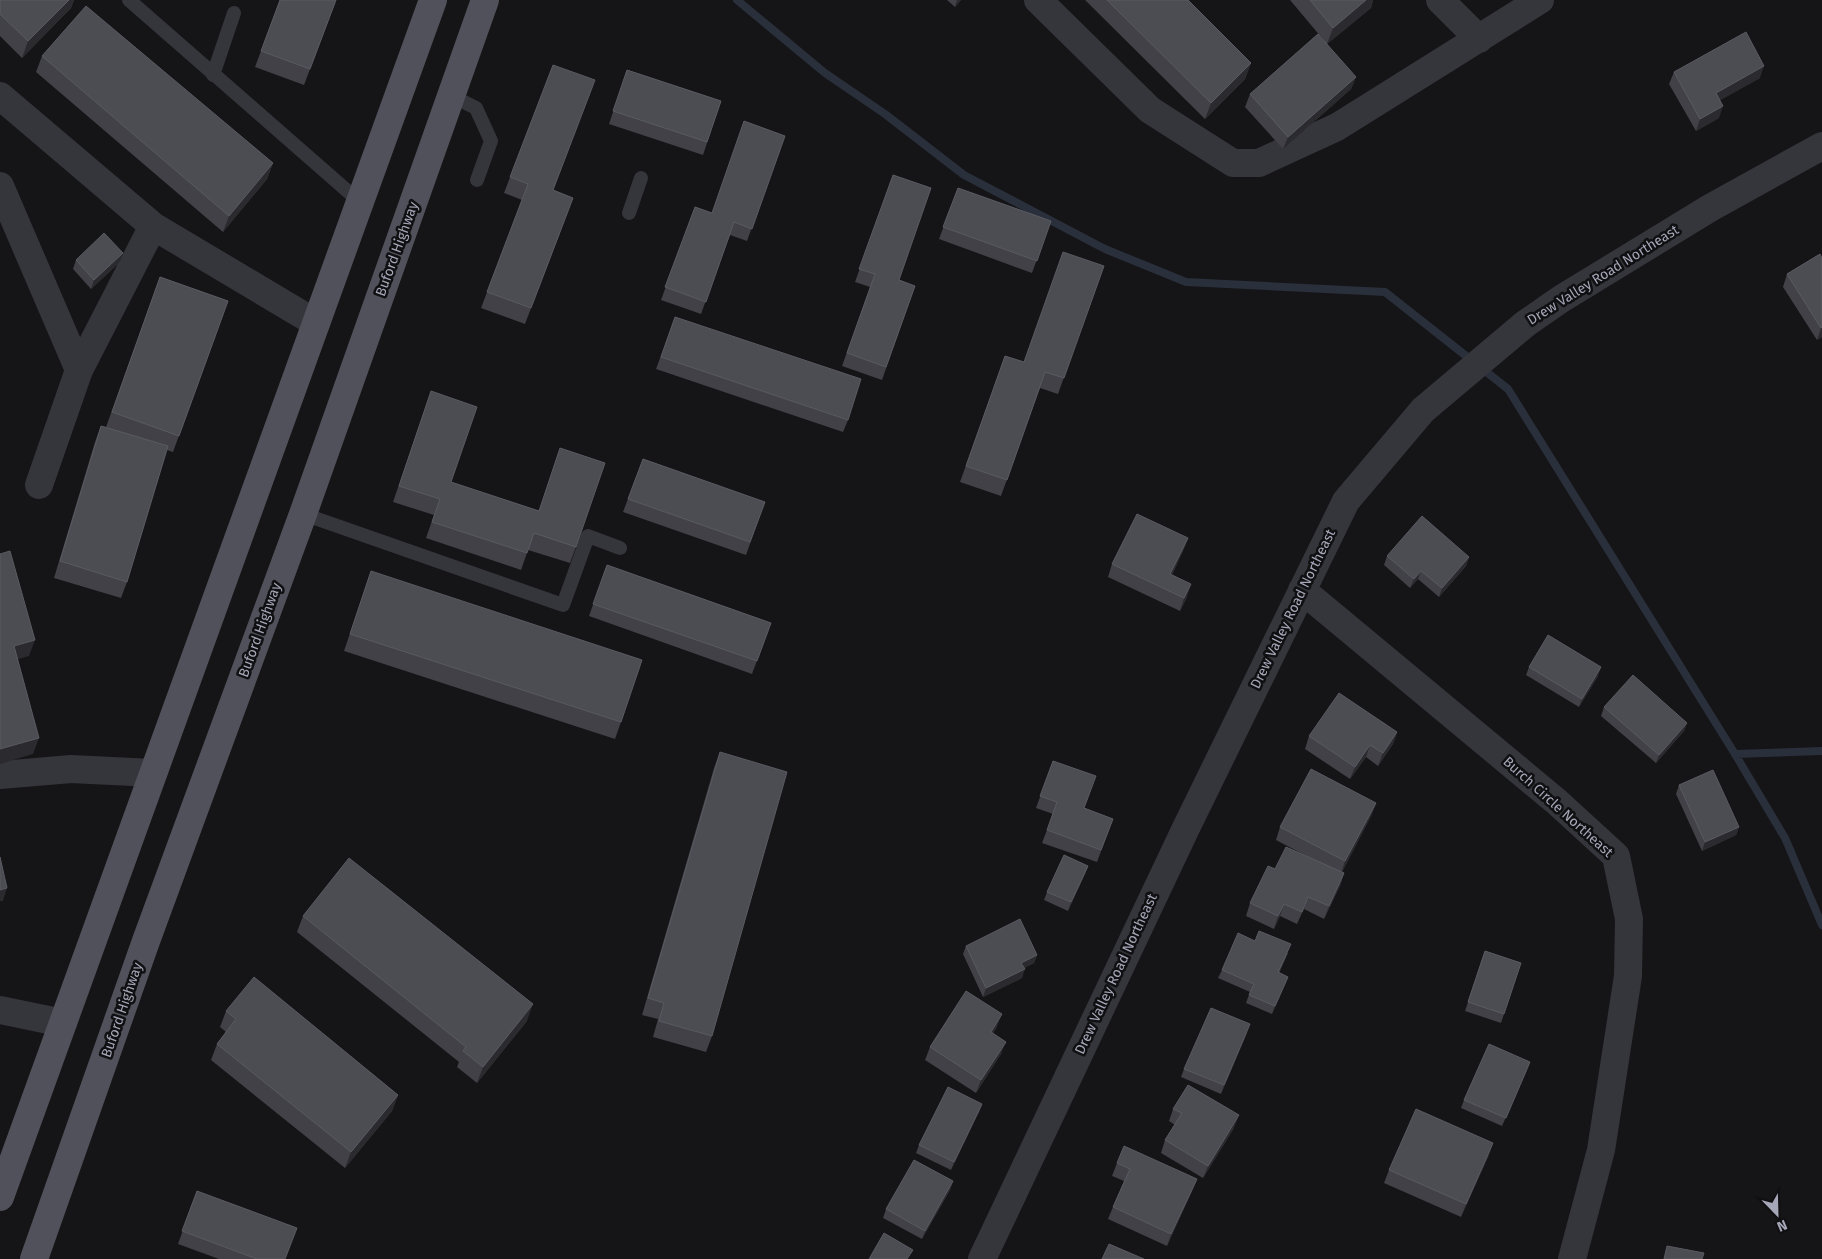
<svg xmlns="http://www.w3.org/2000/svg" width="1822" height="1259" viewBox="0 0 1822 1259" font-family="'Fira Sans',sans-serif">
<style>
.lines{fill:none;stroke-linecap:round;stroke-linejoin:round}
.stream{stroke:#292f3b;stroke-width:8}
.lane{stroke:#35353c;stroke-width:14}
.street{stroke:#35353c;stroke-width:28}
.primary{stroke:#51515b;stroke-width:28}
.wall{fill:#414147}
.shaded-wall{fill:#2b2a2e}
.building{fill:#4c4c53;stroke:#5a5a63}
.labels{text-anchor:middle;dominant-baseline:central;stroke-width:5;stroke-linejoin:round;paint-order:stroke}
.street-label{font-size:14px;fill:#a5a7b8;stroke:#100f11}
</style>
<rect width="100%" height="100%" fill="#151416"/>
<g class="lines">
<path class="stream" d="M737 0 825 73 885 114 964 175 1105 249 1186 282 1385 292 1508 389 1735 754 1785 838 1822 925
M1735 754 1822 751"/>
<path class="lane" d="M129 0 360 202
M213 75 234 13
M450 95 476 108 491 141 477 180
M629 213 641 178
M303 514 563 605 588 536 620 548"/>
<path class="street" d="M1038 0 1150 110 1233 163H1259L1337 127 1540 0
M1440 0 1479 39
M0 96 153 226 316 323
M0 186 79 370
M39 485 79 370 153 226
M1302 590 1557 802 1616 856 1629 919 1628 976 1601 1150 1572 1259
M0 775 71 769 153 773
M0 1010 63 1023
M982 1259 1185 830 1346 501 1423 410 1525 324 1561 299 1710 208 1822 146"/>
<path class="primary" d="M0 1197 433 0
M34 1259 146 941 303 514 485 0"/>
</g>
<path class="wall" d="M0 0H74L71 8 22 58 0 36Z
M280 0H336L304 85 255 67Z
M947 0H961L955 7Z
M1085 0H1188L1251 63 1245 79 1205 119Z
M1290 0H1373L1371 8 1327 44Z
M42 56 273 163 267 179 223 232 36 72Z
M553 65V191L567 214 525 324 481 308 522 200 504 193Z
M627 70 721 101 703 155 609 124Z
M1674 72 1760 78 1720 100 1719 118 1696 131 1669 84Z
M1356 77 1351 89 1283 149 1245 107 1250 94Z
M785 136 747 241 730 235 701 314 661 300 695 207 712 213Z
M893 175 899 280 915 286 882 380 842 366 870 287 855 282Z
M958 188 1051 221 1032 273 939 239Z
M1820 254 1822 337 1817 340 1783 287 1787 274Z
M76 260 120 262 91 289 73 269Z
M1104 266 1058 394 1040 388 1001 496 960 482 1005 356 1024 362Z
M160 277 228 301 173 452 167 450 127 582 121 598 54 578 95 442 101 426 106 427Z
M675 317 848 420 843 432 656 369Z
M431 391 451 482 539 511 576 547 570 563 528 550 521 570 426 538 434 515 393 502Z
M643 459 765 502 746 555 623 512Z
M1188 538 1183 551 1172 575 1187 597 1180 611 1108 577 1112 564Z
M1387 556 1469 557 1466 566 1439 597 1418 579 1410 588 1384 565Z
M607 565 771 623 752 674 589 616Z
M371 571 621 722 615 739 344 651Z
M1529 667 1598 676 1579 707 1526 675Z
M1604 707 1687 723 1684 731 1656 763 1601 716Z
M1397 732 1393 744 1378 766 1366 757 1350 779 1305 749 1309 736Z
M720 752 712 1036 706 1052 653 1037 658 1019 642 1015 714 768Z
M1053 761 1084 808 1113 819 1097 862 1042 843 1053 814 1036 808Z
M1679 785 1739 827 1736 835 1702 851 1676 794Z
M1376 803 1371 816 1342 872 1344 873 1340 886 1324 919 1304 909 1297 924 1280 916 1274 929 1246 916 1250 903 1275 869 1312 859 1276 840 1280 827Z
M1088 866 1085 874 1068 911 1044 900 1047 892Z
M303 916 527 1021 477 1083 457 1067 459 1062 297 932Z
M1255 941 1288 953 1279 973 1288 977 1272 1014 1246 1003 1250 992 1218 978 1222 970Z
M966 946 1037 955 1034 963 1024 968 1022 978 983 997 963 954Z
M1485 951 1504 1014 1501 1023 1465 1011Z
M226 1011 398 1095 392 1111 345 1168 211 1060 217 1044 226 1032 220 1027Z
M997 1027 993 1033 1001 1054 976 1093 925 1060 930 1047Z
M1247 1033 1221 1094 1181 1077 1184 1069Z
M1527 1070 1502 1126 1461 1108 1464 1100Z
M982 1104 979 1112 951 1170 916 1153 919 1145Z
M1173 1109 1234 1128 1203 1178 1161 1153 1165 1140 1175 1125 1169 1121Z
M1489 1155 1461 1217 1384 1183 1389 1170Z
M1117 1163 1197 1179 1192 1191 1167 1246 1108 1219 1113 1207 1124 1181 1112 1176Z
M953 1181 950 1190 922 1239 883 1218 886 1209Z
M197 1191 285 1259H219L178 1244Z"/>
<path class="shaded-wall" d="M69 0H74L71 8 22 58 28 41Z
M957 0H961L955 7Z
M1366 0H1373L1371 8 1327 44 1333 28Z
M1251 63 1245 79 1205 119 1211 103Z
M1764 66 1760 78 1712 105 1716 93Z
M1356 77 1351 89 1283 149 1288 137Z
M1723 106 1719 118 1696 131 1700 119Z
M273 163 267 179 223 232 229 216Z
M123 253 120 262 91 289 94 280Z
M1822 327V337L1817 340 1821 328Z
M1188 538 1183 551 1166 587 1170 574Z
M1469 557 1466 566 1439 597 1442 588Z
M1421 571 1418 579 1410 588 1414 579Z
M1191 584 1187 597 1180 611 1184 598Z
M35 640 29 656 8 662 14 646Z
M1601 667 1598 676 1579 707 1582 699Z
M1687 723 1684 731 1656 763 1659 755Z
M1397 732 1393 744 1378 766 1383 753Z
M39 738 33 754 0 764V749Z
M1370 745 1366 757 1350 779 1355 767Z
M1376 803 1371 816 1341 874 1345 861Z
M1739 827 1736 835 1702 851 1705 842Z
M1088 866 1085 874 1068 911 1071 902Z
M1344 873 1340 886 1324 919 1329 906Z
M7 888 3 901H0V890Z
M1308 897 1304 909 1297 924 1302 912Z
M1284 904 1280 916 1274 929 1278 916Z
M1037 955 1034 963 1018 971 1021 963Z
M1025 969 1022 978 983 997 986 988Z
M1288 977 1285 985 1272 1014 1275 1006Z
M533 1004 527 1021 477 1083 483 1067Z
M1002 1014 997 1027 986 1044 991 1032Z
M1250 1024 1247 1033 1221 1094 1224 1085Z
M1006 1042 1001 1054 976 1093 981 1080Z
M398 1095 392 1111 345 1168 351 1152Z
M982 1104 979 1112 951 1170 954 1162Z
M1239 1115 1234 1128 1203 1178 1208 1166Z
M1493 1143 1489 1155 1461 1217 1466 1204Z
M1197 1179 1192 1191 1167 1246 1171 1234Z
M953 1181 950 1190 922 1239 925 1231Z"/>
<path class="building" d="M0 0H69L28 41 0 14Z
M280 0H336L310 69 261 51Z
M1107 0H1188L1251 63 1211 103Z
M1310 0H1366L1333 28Z
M86 6 273 163 229 216 42 56Z
M1746 32 1764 66 1716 93 1723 106 1700 119 1674 72Z
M1318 34 1356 77 1288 137 1250 94Z
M553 65 595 80 553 190 573 198 531 308 487 292 528 184 510 177Z
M627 70 721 101 707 142 613 111Z
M744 121 785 136 752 229 734 222 706 302 665 287 695 207 712 213Z
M893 175 931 188 899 280 915 286 886 367 847 353 875 274 859 269Z
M958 188 1051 221 1037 261 943 227Z
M104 233 123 253 94 280 76 260Z
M1063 252 1104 266 1064 378 1045 372 1007 480 966 466 1005 356 1024 362Z
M1820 254 1822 258V327L1821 328 1787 274Z
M160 277 228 301 179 436 112 412Z
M675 317 861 379 848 420 661 357Z
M431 391 477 407 451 482 539 511 560 448 605 463 576 547 534 533 527 553 432 522 440 499 399 486Z
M101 426 168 446 127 582 60 561Z
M643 459 765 502 750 542 628 499Z
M1137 514 1188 538 1170 574 1191 584 1184 598 1112 564Z
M1422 516 1469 557 1442 588 1421 571 1414 579 1387 556Z
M10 551 35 640 14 646 39 738 0 749V554Z
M607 565 771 623 757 661 593 604Z
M371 571 642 660 621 722 350 634Z
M1548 635 1601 667 1582 699 1529 667Z
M1633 675 1687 723 1659 755 1604 707Z
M1339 693 1397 732 1383 753 1370 745 1355 767 1309 736Z
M720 752 787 772 712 1036 659 1021 664 1003 648 998Z
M1053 761 1096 776 1084 808 1113 819 1101 850 1047 830 1057 802 1040 796Z
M1311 769 1376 803 1345 861 1280 827Z
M1713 770 1739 827 1705 842 1679 785Z
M1286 847 1344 873 1329 906 1308 897 1302 912 1284 904 1278 916 1250 903 1268 866 1275 869Z
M1064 855 1088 866 1071 902 1047 892Z
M0 857 7 888 0 890Z
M349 858 533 1004 483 1067 463 1051 466 1047 303 916Z
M1020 919 1037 955 1021 963 1025 969 986 988 966 946Z
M1259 931 1291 944 1278 972 1288 977 1275 1006 1249 995 1254 984 1222 970 1238 933 1255 941Z
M1485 951 1521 963 1504 1014 1468 1002Z
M254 977 398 1095 351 1152 217 1044 236 1019 226 1011Z
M966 991 1002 1014 991 1032 1006 1042 981 1080 930 1047Z
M1211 1008 1250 1024 1224 1085 1184 1069Z
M1489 1044 1530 1062 1506 1118 1464 1100Z
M1188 1085 1239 1115 1208 1166 1165 1140 1182 1113 1173 1109Z
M948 1087 982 1104 954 1162 919 1145Z
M1416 1109 1493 1143 1466 1204 1389 1170Z
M1124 1146 1197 1179 1171 1234 1113 1207 1130 1169 1117 1163Z
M914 1160 953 1181 925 1231 886 1209Z
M197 1191 297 1228 285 1259H257L182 1231Z
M884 1233 913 1250 907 1259H869Z
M1109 1244 1144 1259H1102Z
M1667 1246 1704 1253 1702 1259H1664Z"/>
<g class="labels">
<g class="street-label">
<text transform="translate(397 249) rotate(-70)">Buford Highway</text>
<text transform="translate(1603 275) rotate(-32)">Drew Valley Road Northeast</text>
<text transform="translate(1293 609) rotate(-64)">Drew Valley Road Northeast</text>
<text transform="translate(260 630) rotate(-70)">Buford Highway</text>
<text transform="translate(1558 807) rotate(42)">Burch Circle Northeast</text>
<text transform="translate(1116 974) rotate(-65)">Drew Valley Road Northeast</text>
<text transform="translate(122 1010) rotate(-71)">Buford Highway</text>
</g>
</g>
<g transform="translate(1777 1214) rotate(157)" stroke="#100f11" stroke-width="4" paint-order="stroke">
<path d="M0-4L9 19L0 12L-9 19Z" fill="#a5a7b8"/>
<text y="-8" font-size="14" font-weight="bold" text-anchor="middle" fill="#a5a7b8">N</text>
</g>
</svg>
